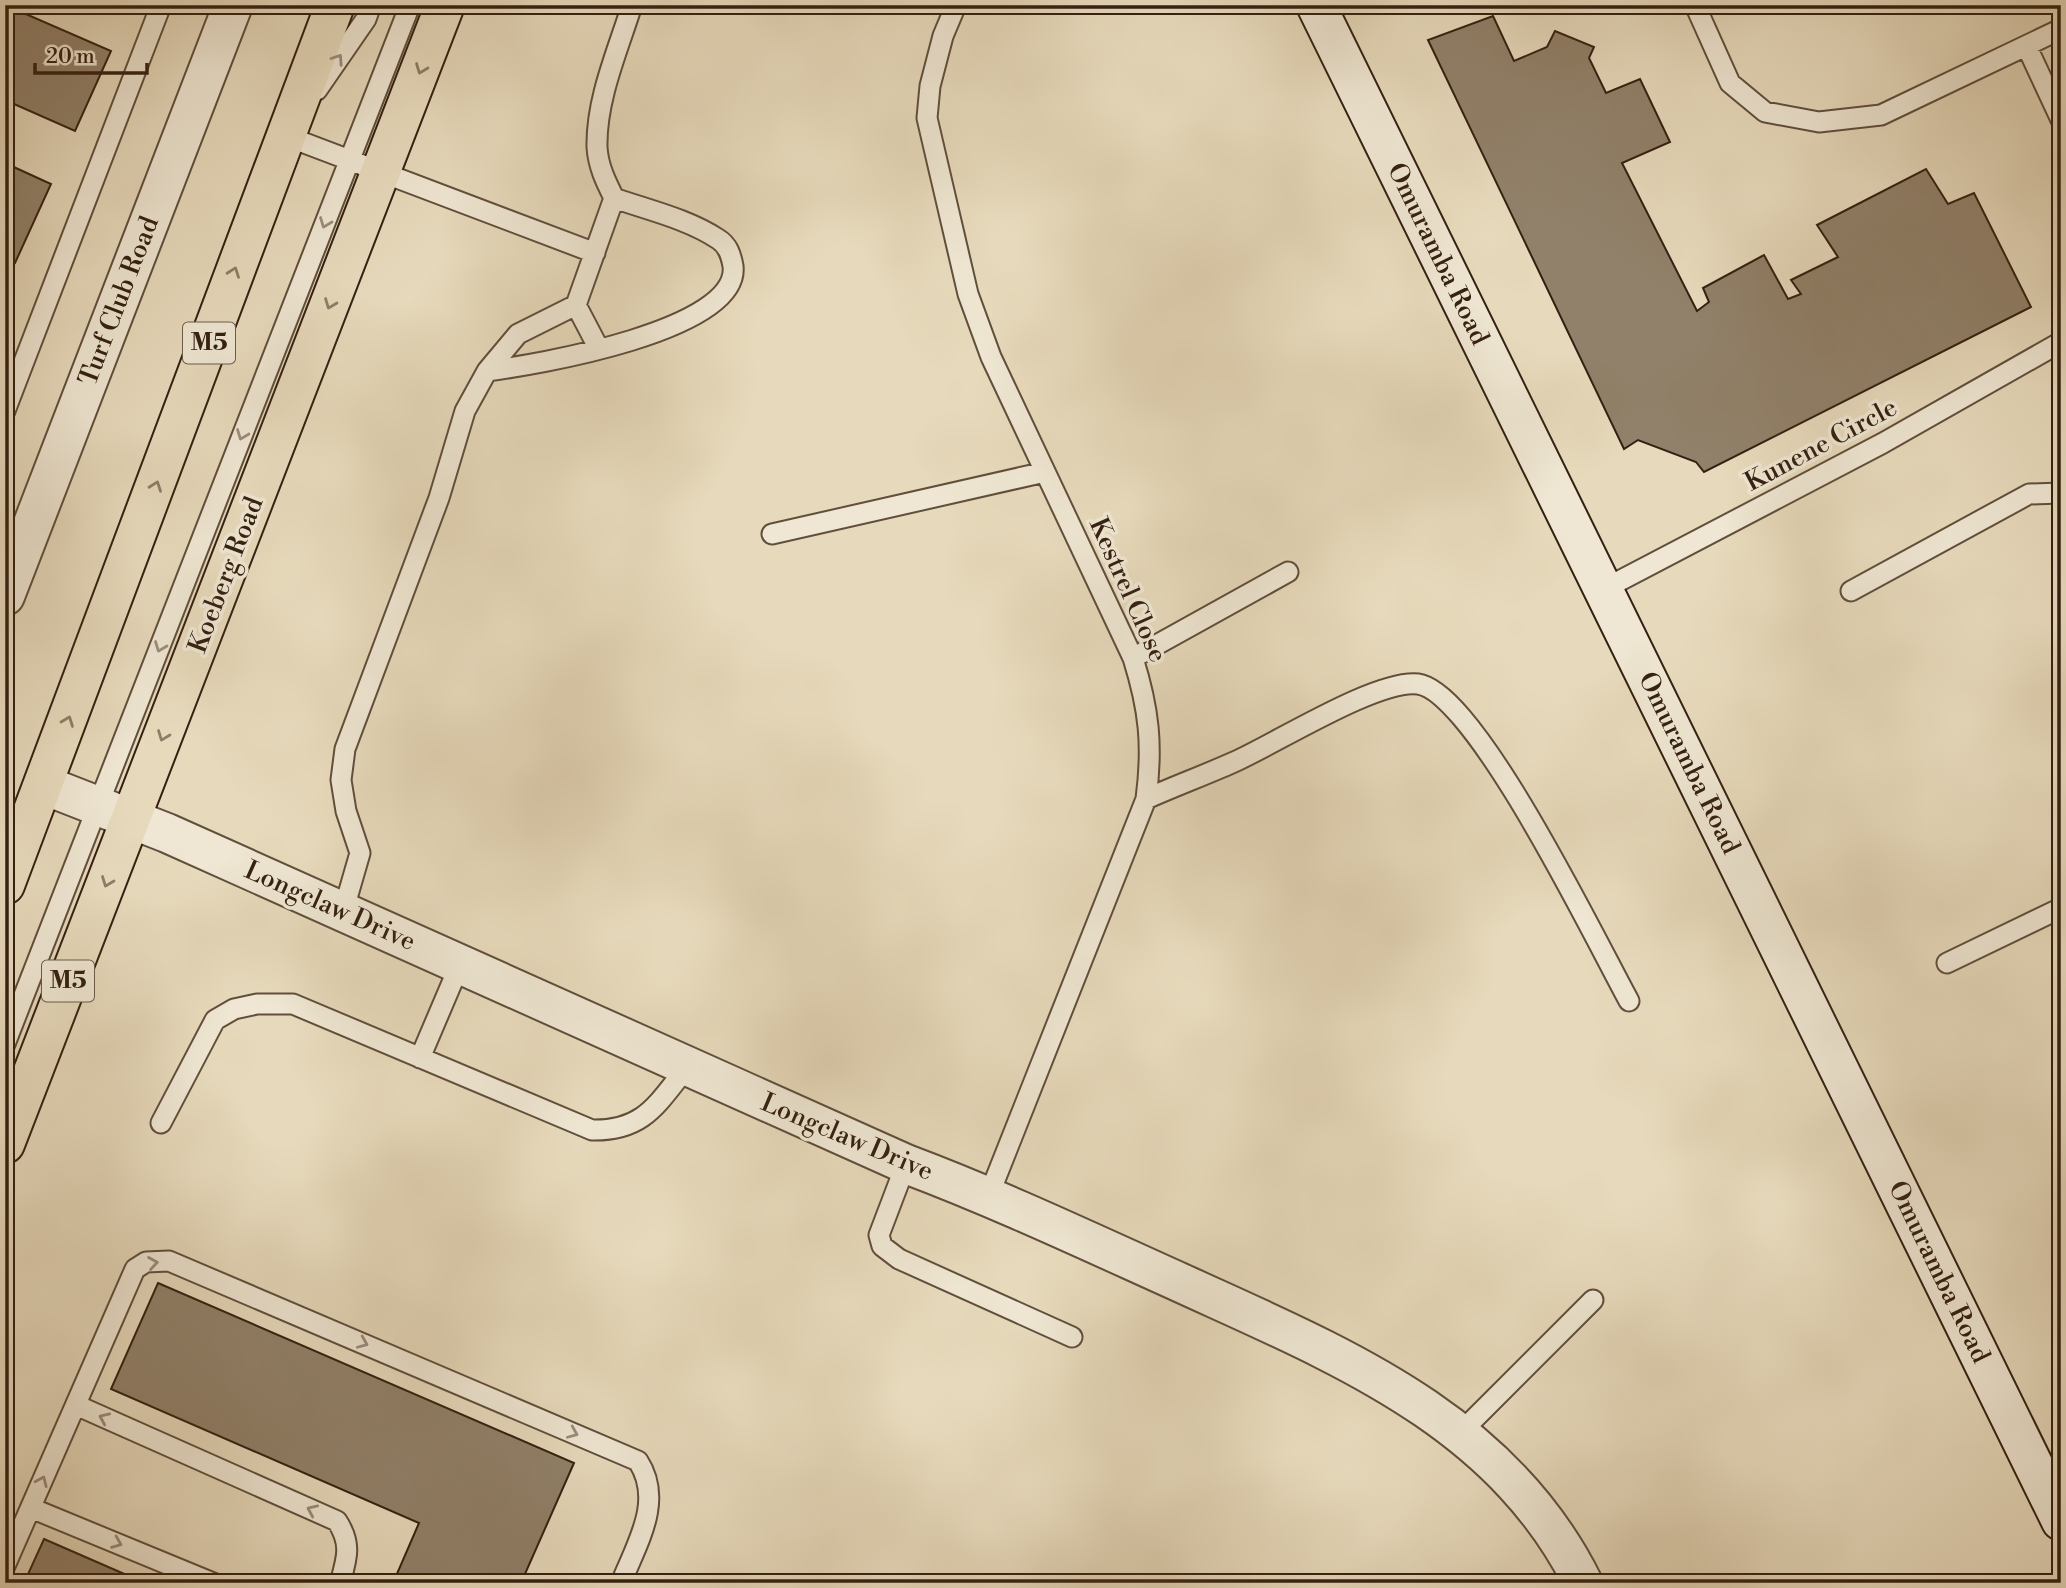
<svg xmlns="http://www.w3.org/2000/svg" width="2066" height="1588" viewBox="0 0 2066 1588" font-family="'Libre Bodoni',serif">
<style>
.building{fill:#91816a;stroke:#342012;stroke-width:2}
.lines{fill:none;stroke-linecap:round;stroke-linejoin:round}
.lane-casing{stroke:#614e3c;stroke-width:23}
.street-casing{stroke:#614e3c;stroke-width:42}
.secondary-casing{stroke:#342012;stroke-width:42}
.primary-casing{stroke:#342012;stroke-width:42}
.lane{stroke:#efe7d3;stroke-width:19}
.street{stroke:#efe7d3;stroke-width:38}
.secondary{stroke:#efe7d3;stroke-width:38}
.primary{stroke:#e7dabc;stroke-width:38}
.oneway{stroke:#9b8d7c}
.oneway2{stroke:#8e7d67}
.labels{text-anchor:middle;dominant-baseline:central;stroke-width:7;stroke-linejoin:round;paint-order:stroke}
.shield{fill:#efe7d3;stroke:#6c5c4c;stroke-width:2}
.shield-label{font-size:24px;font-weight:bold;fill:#342012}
.street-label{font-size:26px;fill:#342012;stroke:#efe7d3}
</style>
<rect width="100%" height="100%" fill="#e7dabc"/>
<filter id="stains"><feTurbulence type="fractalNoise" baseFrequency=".00286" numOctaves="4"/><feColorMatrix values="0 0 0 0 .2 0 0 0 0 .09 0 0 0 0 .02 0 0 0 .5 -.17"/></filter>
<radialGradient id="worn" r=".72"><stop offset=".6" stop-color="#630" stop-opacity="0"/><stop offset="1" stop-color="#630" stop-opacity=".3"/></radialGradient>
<path class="building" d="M5 5 111 51 75 131 5 100Z
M1493 16 1514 61 1547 47 1555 31 1594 47 1589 58 1606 93 1640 79 1670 142 1622 163 1697 311 1709 302 1703 288 1764 255 1788 299 1801 294 1791 280 1838 257 1817 225 1926 169 1948 204 1974 193 2031 307 1704 472 1696 462 1638 440 1624 449 1428 40Z
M5 163 51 184 15 263 5 259Z
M158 1283 574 1463 521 1583H393L419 1523 111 1389Z
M44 1539 145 1583H24Z"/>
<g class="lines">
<g class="lane-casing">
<path id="lane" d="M956 5 943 36 930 86 927 118 968 294 991 357 1133 658C1149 709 1153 745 1146 799L989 1195
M1695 5 1730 83 1765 112 1819 122 1881 115 2061 29
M2027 47 2061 120
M317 90 366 19 371 5
M289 132 286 136 595 253
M576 305 599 349
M487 371C534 365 741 331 733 266 731 255 728 245 718 239 688 219 648 210 614 198
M5 411 161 5
M772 534 1045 472
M1604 589 1883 443 2061 342
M1851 591 2029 494 2061 493
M1133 658 1288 572
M1146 799C1175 786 1205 775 1234 762 1275 744 1377 679 1418 684 1476 692 1598 945 1629 1001
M343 912 360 853 346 811 341 780 345 749 439 498 465 411 487 371 518 334 576 305 614 198C606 182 598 166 597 147 596 99 618 50 632 5
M1947 963 2061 908
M5 1044 410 5
M420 1058 460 964
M161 1123 215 1020 234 1009 257 1004H293L592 1130C644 1131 657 1104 687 1067
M906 1164 879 1235 882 1246 899 1259 1072 1337
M76 1405 337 1521C352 1544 347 1558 340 1583
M1460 1433 1593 1300
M31 1508 213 1583
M5 1566 135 1269 146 1262 169 1261 638 1461C664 1501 637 1543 621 1583"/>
</g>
<g class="street-casing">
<path id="street" d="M5 596 233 5
M44 785 167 833 906 1164C999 1199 1088 1241 1179 1282 1336 1354 1501 1418 1583 1583"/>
</g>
<g class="secondary-casing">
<path id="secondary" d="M1316 5 2061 1521"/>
</g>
<g class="primary-casing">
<path id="primary" d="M5 885 335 5
M5 1144 445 5"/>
</g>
<use href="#lane" class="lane"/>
<use href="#street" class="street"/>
<use href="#secondary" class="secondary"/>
<use href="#primary" class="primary"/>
</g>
<defs><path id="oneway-chevron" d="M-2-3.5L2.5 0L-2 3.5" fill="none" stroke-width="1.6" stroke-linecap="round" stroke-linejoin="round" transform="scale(1.75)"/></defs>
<g class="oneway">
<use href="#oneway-chevron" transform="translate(338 59) rotate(-56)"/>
<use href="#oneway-chevron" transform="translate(325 223) rotate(111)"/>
<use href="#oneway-chevron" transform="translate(242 435) rotate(111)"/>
<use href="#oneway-chevron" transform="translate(160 647) rotate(111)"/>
<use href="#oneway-chevron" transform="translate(153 1263) rotate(-9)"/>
<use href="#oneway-chevron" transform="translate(363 1343) rotate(23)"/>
<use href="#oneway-chevron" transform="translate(104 1418) rotate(-156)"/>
<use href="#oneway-chevron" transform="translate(573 1433) rotate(23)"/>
<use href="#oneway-chevron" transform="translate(42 1481) rotate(-66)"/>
<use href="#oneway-chevron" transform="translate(312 1510) rotate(-156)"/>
<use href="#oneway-chevron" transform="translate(117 1543) rotate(22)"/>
</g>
<g class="oneway2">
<use href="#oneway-chevron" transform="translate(421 69) rotate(111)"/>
<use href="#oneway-chevron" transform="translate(234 272) rotate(-70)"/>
<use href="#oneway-chevron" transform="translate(330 304) rotate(111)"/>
<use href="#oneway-chevron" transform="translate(156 486) rotate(-70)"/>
<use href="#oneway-chevron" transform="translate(68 721) rotate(-69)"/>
<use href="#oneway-chevron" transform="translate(163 736) rotate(111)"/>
<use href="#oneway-chevron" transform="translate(107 882) rotate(111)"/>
</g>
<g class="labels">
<g class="shield">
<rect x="183" y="322.5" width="52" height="41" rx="5"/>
<rect x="42" y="960.5" width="52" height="41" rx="5"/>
</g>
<g class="shield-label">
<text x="209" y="343">M5</text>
<text x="68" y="981">M5</text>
</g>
<g class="street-label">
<text transform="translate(1438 254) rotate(64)">Omuramba Road</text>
<text transform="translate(119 301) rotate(-69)">Turf Club Road</text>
<text transform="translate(1821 445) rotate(-28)">Kunene Circle</text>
<text transform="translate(226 575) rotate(-69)">Koeberg Road</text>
<text transform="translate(1128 590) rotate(66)">Kestrel Close</text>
<text transform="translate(1689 763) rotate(64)">Omuramba Road</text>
<text transform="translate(330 906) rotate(24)">Longclaw Drive</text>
<text transform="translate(847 1137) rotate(23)">Longclaw Drive</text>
<text transform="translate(1939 1272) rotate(64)">Omuramba Road</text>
</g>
</g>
<rect width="2066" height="1588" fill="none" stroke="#e7dabc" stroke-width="28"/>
<rect x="7" y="7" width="2052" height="1574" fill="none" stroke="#342012" stroke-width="3.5"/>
<rect x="14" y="14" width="2038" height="1560" fill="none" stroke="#342012" stroke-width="2"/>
<path d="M35 63v10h112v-10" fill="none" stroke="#342012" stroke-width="3.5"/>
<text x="46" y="63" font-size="21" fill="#342012" stroke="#efe7d3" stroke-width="5" paint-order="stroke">20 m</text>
<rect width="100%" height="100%" filter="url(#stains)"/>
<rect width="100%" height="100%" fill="url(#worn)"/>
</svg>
